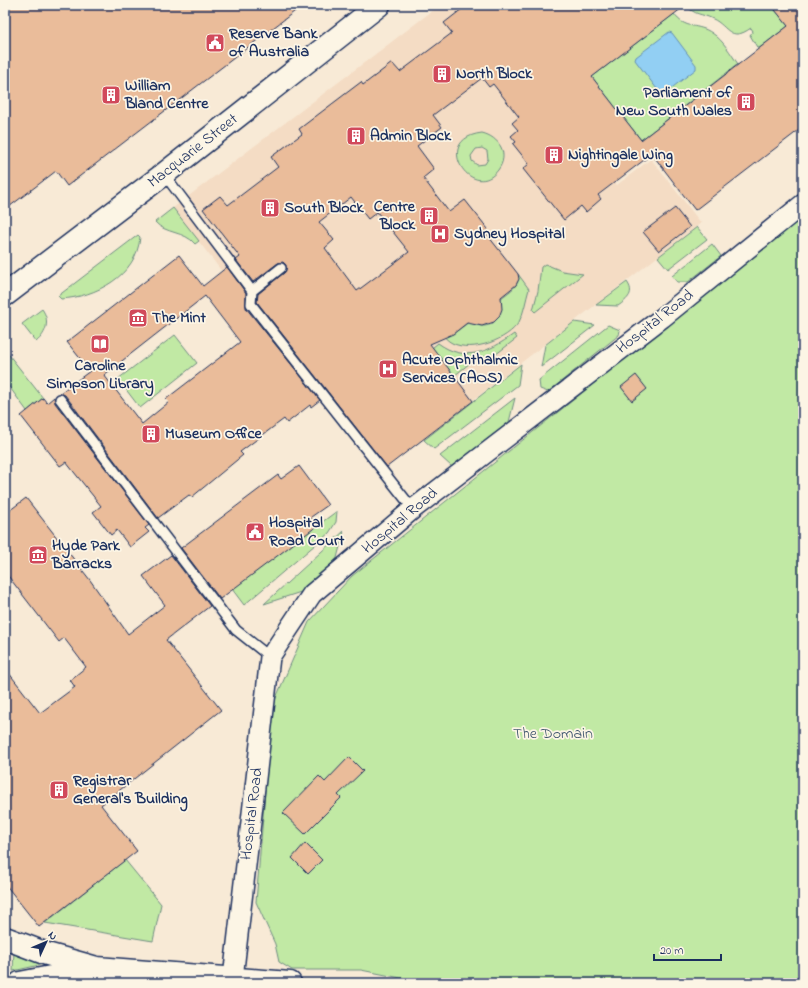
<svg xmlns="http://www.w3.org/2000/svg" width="808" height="988" viewBox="0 0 808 988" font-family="'Indie Flower',sans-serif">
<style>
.built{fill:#f4dcc4}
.green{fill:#c1e9a4;stroke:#6e8c81;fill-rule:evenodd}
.water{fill:#92cff3;stroke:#628fb7}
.building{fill:#eabc9a;stroke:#1b2f5e;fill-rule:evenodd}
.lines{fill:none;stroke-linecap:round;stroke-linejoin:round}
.lane-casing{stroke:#1b2f5e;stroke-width:12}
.street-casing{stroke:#1b2f5e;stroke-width:22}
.secondary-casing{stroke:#1b2f5e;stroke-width:25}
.lane{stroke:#fcf5e5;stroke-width:9}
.street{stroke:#fcf5e5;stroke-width:19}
.secondary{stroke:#fcf5e5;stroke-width:22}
.labels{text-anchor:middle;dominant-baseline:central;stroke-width:3.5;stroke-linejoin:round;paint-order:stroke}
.poi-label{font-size:16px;font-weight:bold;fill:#1b2f5e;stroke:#fcf5e5;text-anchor:start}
.street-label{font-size:16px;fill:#1b2f5e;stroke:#fcf5e5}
.park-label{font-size:16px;fill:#3c546c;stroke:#fcf5e5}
</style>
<rect width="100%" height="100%" fill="#f8ead6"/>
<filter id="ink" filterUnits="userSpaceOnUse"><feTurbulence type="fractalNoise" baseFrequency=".025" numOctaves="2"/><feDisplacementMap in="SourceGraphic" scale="8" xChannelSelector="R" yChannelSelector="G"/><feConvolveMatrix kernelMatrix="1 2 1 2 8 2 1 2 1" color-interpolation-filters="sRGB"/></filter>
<g filter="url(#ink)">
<path class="built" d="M440 5H478L617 185 651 159 701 223 378 474 173 208Z"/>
<path class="green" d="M685 5H771L788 26 758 49 750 35 753 31 751 28C730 43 728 26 713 19 701 13 696 16 685 5Z
M674 14C685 30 698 23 712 33 723 40 731 54 738 64L641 140 592 77Z
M482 133C499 137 510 154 498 170 473 204 430 139 482 133ZM482 148 487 151 488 159 485 164 477 165 472 161 471 156 476 149Z
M173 208 199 241 195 244C185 231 165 234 155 222Z
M803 217V983H426L361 970H292L279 962 275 944 256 902 272 707 309 622 352 576Z
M697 227 707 239 668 269 658 257Z
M138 235 140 237C137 276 95 297 61 299L58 296Z
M712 244 721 256 688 282H677L672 276Z
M545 264 562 271 583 274 535 312 533 310 538 291 541 267Z
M518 274 529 289C526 299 524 313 519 322 508 340 472 353 452 343 448 341 444 337 441 333L453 334 469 322C490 333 503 320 500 299 508 292 521 286 518 274Z
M627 282C635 293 628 299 618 306L596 305Z
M42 309C50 320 47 333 36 342L22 324Z
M574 322 595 325 541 367 545 345Z
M608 325 620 330 619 335 548 392 540 389 539 380Z
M514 334 517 338 495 355 475 359 454 376 432 348 438 343C465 363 489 352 514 334Z
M175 335 197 363 140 408 118 379Z
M5 350 43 398 27 411 5 381Z
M521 364 518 385 434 449 424 440Z
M515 398 509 422 452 467 440 456Z
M337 511 336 522 329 533 244 605 232 589Z
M344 531 337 558 304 591 264 604Z
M125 860 161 904 153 941 45 923Z
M14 951 44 964 13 971Z"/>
<path class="water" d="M669 32 672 33 696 65V69L664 94 660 93 635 60 636 57Z"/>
<path class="building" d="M5 5H303L67 186 56 171 5 210Z
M467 5H686L592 77 641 140 788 26 771 5H803V127L695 210 652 154 598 195 601 199 586 212 581 206 564 220 523 169 529 164 513 144 516 142 511 136 518 130 512 123 519 117 493 84 489 87 482 78 433 115 442 127 417 146 434 169 423 178 449 212 465 200 488 229 485 232 518 274 519 279 516 285 501 297 502 309 499 317 494 322 482 326 467 323 453 334 430 344 473 401 387 467 257 302 258 294 285 272 286 265 283 262 278 263 253 282 236 260 240 257 203 209 220 196 228 205 278 167 271 157 302 134 299 129 361 82 363 85 392 63 400 72 452 33 444 23ZM351 197 368 219 377 212 409 252 357 291 325 248 334 240 319 222Z
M675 208 690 227 659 251 643 232Z
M179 255 203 286 227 267 246 293V308L320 400 311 407 310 405 287 423 284 419 240 452 243 455 192 497 189 495 158 518 65 395 60 393 90 371 67 342ZM205 296 240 342 166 399 169 402 142 424 104 375Z
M636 375 647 389 632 401 621 387Z
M54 397 55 403 149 525 145 528 149 532 130 547 117 530 111 535 93 512 101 506 66 462 60 466 21 416 43 398 47 403Z
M299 466 328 505 311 517 317 526 220 599 181 548 278 475 281 479Z
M26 498 90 580 128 634 165 605 143 576 171 555 210 606 166 640 221 710 101 805 137 851 39 927 5 884V668L40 713 75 687 70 680 86 667 64 638 59 642 5 572V514Z
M349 757 363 771 338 795 341 798 305 834 283 813 319 776 325 782Z
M305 843 322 860 308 874 292 858Z"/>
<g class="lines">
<g class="lane-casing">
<path id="lane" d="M164 174 252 291 251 304 413 509
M252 291 281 268
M60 399 236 630 270 657"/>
</g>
<g class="street-casing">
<path id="street" d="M233 978 270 657 312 594 413 509 662 318 803 204"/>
</g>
<g class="secondary-casing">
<path id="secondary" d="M5 295 164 174 379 5
M5 938 47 954 97 968 290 983
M20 983 92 969"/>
</g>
<use href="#lane" class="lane"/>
<use href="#street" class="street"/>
<use href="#secondary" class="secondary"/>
</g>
</g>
<defs>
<g id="civic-square" transform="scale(1)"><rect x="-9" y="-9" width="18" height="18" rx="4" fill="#d1495b" stroke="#fcf5e5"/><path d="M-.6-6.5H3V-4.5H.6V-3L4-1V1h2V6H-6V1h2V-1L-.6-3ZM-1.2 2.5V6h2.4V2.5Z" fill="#fff"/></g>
<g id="building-square" transform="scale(1)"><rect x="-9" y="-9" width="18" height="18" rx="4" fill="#d1495b" stroke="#fcf5e5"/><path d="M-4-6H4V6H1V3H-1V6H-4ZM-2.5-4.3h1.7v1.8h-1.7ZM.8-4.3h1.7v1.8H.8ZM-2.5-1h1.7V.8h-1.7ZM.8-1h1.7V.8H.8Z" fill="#fff"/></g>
<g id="hospital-square" transform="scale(1)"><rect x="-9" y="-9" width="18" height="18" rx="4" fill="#d1495b" stroke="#fcf5e5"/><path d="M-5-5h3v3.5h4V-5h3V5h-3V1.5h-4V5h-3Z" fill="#fff"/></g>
<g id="museum-square" transform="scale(1)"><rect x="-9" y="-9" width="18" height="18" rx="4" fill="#d1495b" stroke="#fcf5e5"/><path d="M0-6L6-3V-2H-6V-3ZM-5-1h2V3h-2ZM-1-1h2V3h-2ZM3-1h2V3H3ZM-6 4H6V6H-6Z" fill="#fff"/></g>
<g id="library-square" transform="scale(1)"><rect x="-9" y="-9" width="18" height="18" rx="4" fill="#d1495b" stroke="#fcf5e5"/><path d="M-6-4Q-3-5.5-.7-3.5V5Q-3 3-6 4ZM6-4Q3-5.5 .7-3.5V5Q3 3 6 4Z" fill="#fff"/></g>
</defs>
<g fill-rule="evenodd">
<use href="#civic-square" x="215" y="43"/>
<use href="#building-square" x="442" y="74"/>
<use href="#building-square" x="111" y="95"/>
<use href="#building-square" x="746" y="102"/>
<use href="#building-square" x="356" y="136"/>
<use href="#building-square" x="554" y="155"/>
<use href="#building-square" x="270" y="208"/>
<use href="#building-square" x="429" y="216"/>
<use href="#hospital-square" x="440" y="234"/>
<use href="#museum-square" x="138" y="318"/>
<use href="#library-square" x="100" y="344"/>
<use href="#hospital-square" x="388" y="369"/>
<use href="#building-square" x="151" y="434"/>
<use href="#civic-square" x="255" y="532"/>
<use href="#museum-square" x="38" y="555"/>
<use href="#building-square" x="59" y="790"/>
</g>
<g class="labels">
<g class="poi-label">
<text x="229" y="34">Reserve Bank<tspan x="229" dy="18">of Australia</tspan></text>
<text x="456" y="74">North Block</text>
<text x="125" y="86">William<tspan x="125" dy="18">Bland Centre</tspan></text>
<text x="732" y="93" text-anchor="end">Parliament of<tspan x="732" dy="18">New South Wales</tspan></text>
<text x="370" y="136">Admin Block</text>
<text x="568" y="155">Nightingale Wing</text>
<text x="415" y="207" text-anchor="end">Centre<tspan x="415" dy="18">Block</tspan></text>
<text x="284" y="208">South Block</text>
<text x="454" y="234">Sydney Hospital</text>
<text x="152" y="318">The Mint</text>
<text x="402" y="360">Acute Ophthalmic<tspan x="402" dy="18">Services (AOS)</tspan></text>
<text x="100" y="366" text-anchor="middle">Caroline<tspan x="100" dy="18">Simpson Library</tspan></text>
<text x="165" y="434">Museum Office</text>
<text x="269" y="523">Hospital<tspan x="269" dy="18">Road Court</tspan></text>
<text x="52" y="546">Hyde Park<tspan x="52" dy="18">Barracks</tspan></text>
<text x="73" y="781">Registrar<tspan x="73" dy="18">General's Building</tspan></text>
</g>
<g class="street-label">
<text transform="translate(193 151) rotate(-38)">Macquarie Street</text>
<text transform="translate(655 322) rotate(-38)">Hospital Road</text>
<text transform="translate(400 521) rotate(-40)">Hospital Road</text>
<text transform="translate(252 814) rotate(-83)">Hospital Road</text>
</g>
<g class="park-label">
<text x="553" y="734">The Domain</text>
</g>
</g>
<rect width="808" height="988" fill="none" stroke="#fcf5e5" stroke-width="20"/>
<rect x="10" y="10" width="788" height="968" fill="none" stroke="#1b2f5e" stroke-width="1.5" filter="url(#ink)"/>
<g transform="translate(46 942) rotate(46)" stroke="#fcf5e5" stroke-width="3" paint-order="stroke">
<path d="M0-3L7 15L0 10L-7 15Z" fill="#1b2f5e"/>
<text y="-6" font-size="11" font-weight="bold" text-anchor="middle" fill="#1b2f5e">N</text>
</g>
<path d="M654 954v6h67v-6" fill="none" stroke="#1b2f5e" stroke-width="2"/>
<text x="660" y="954" font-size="12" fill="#1b2f5e" stroke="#fcf5e5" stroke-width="3" paint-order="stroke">20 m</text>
</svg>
